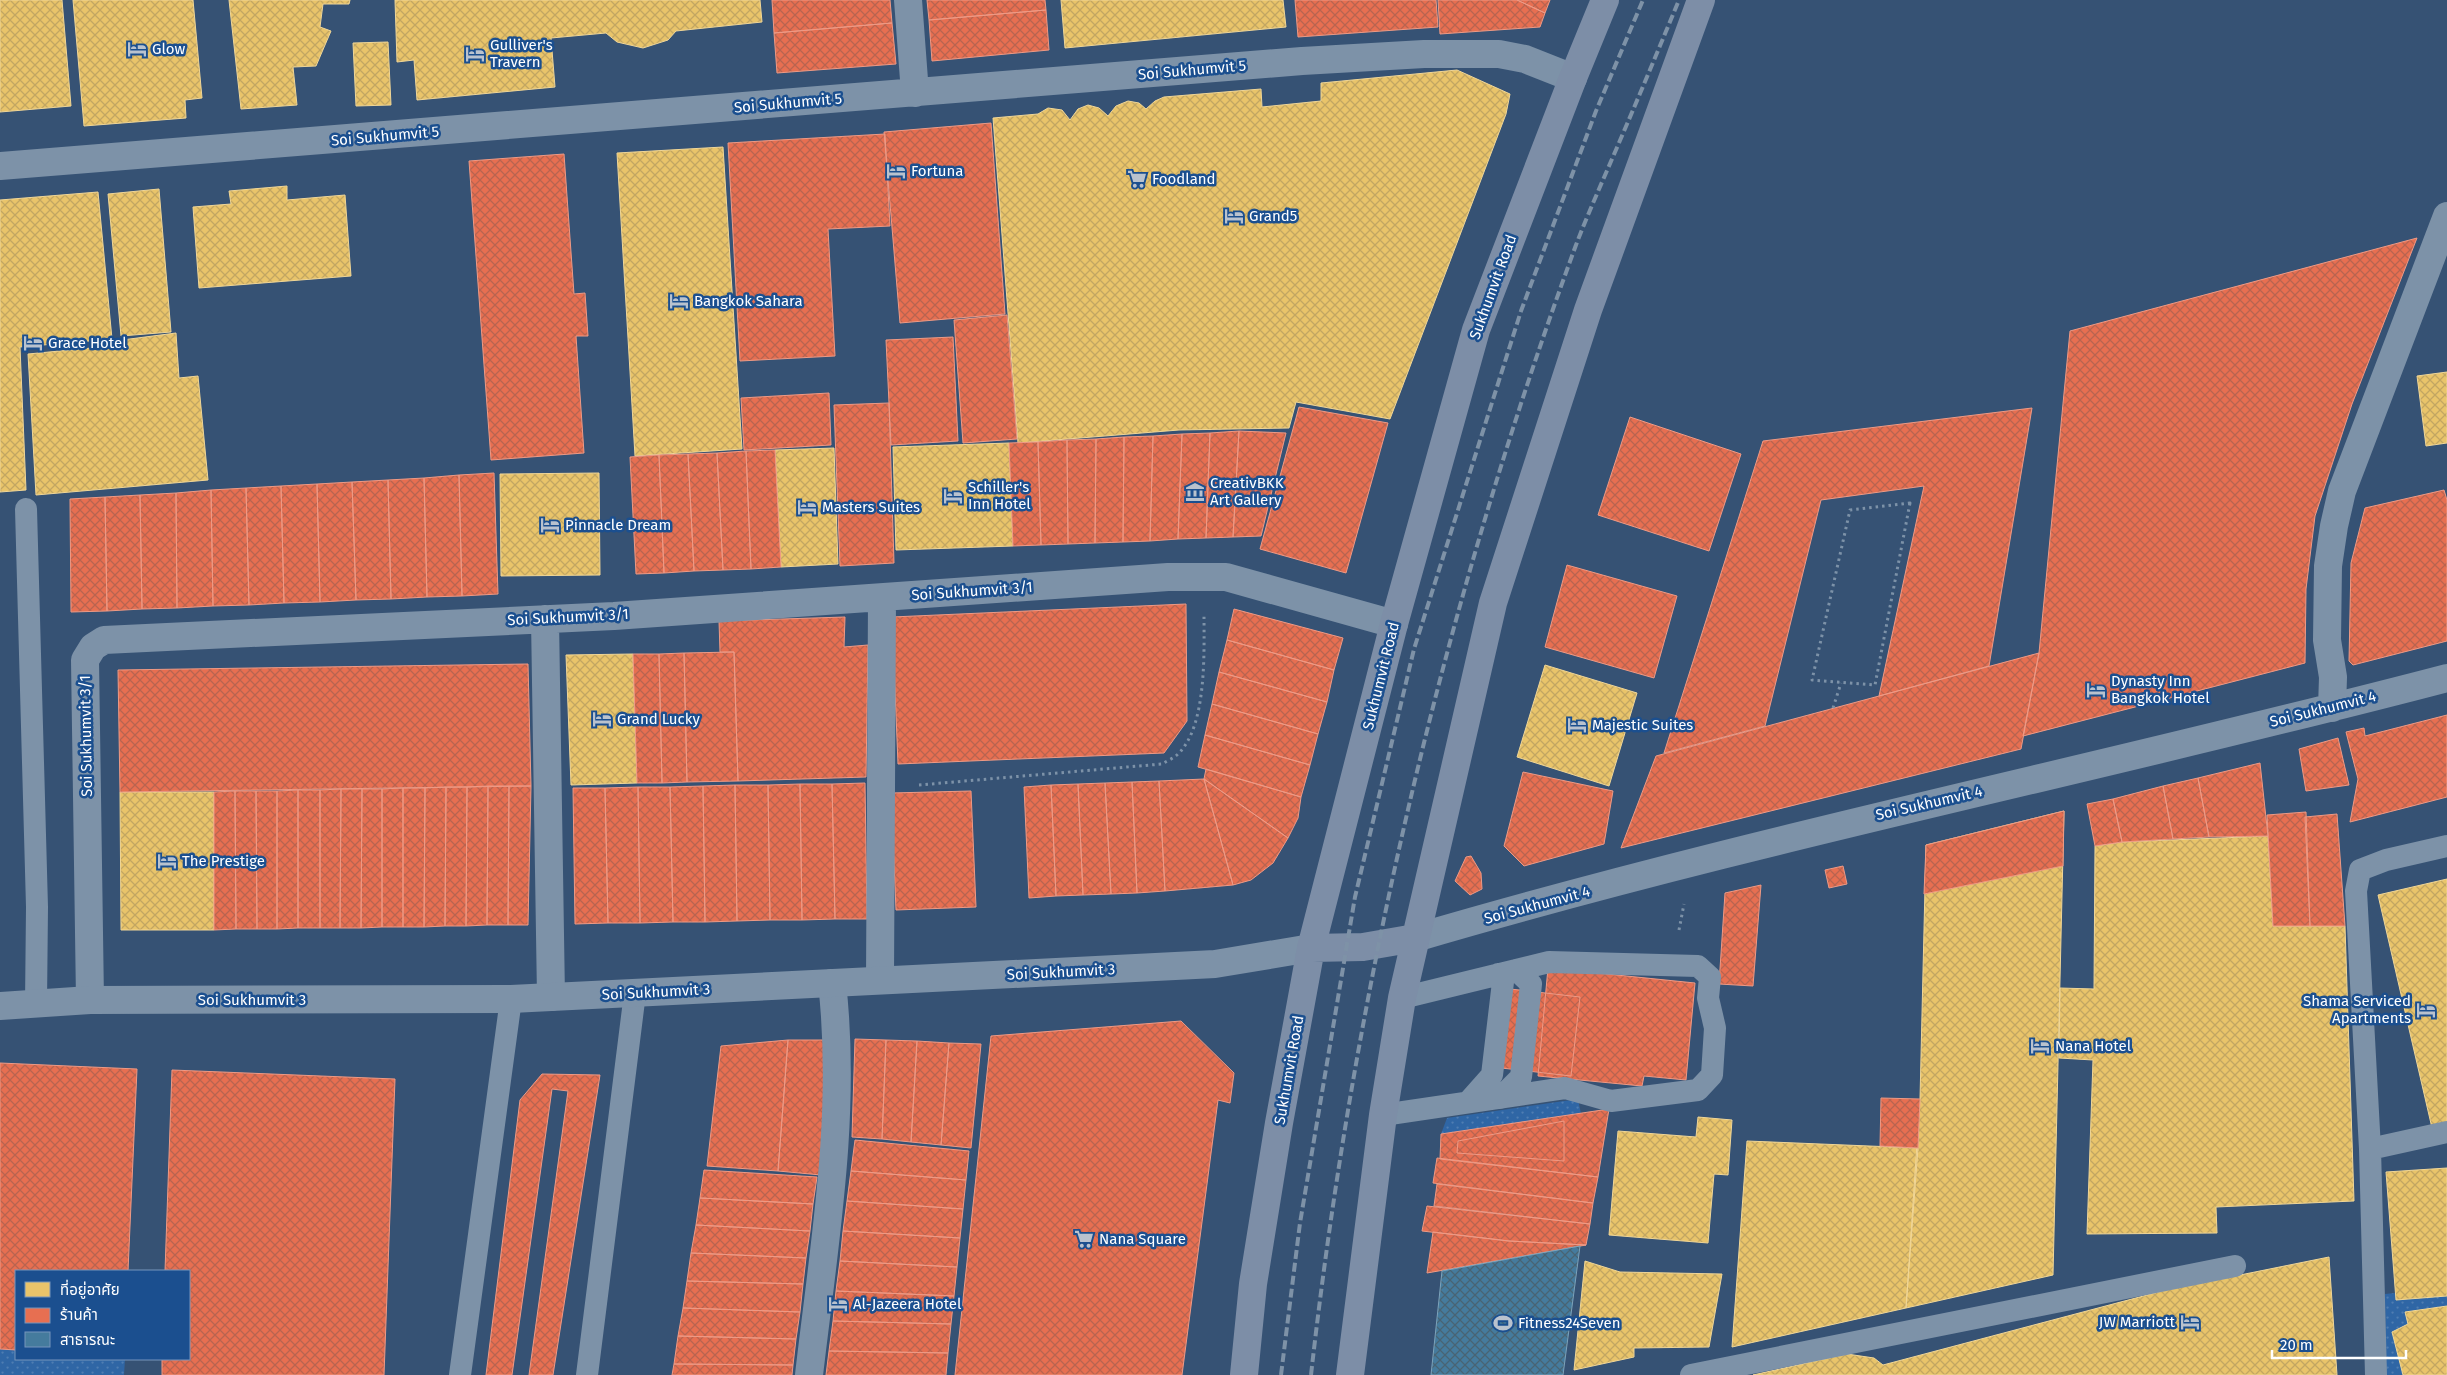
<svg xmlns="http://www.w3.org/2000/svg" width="2447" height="1375" viewBox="0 0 2447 1375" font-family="'Fira Sans','Noto Sans Thai',sans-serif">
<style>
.garden{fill:url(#garden-dots)}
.homes{fill:url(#homes-cross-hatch);stroke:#f0d697}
.shops{fill:url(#shops-cross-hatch);stroke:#ee9a85}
.public{fill:url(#public-cross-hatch);stroke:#7da3ba}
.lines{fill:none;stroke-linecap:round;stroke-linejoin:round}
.path{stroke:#7d92a8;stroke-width:3;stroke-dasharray:2.5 4;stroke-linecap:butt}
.service{stroke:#7d92a8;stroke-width:22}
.minor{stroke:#7d92a8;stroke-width:28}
.tertiary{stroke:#7d92a8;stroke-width:28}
.primary{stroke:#7d8ea7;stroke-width:28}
.rail{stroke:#7e92a7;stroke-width:4;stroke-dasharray:9 4;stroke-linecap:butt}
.labels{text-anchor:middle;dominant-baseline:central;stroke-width:5;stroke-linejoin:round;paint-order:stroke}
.poi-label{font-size:15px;fill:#fff;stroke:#1b4f8f;text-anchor:start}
.street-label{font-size:15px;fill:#fff;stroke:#1b4f8f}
</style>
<defs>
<pattern id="garden-dots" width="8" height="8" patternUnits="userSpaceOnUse" patternTransform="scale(1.25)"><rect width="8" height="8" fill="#2f66a5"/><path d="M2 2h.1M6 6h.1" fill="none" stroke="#4e7db2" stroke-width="1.8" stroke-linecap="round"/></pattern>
<pattern id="homes-cross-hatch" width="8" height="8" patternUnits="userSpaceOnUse" patternTransform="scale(1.25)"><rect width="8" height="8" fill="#e9c46a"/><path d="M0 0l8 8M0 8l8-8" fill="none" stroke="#c2a662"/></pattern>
<pattern id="shops-cross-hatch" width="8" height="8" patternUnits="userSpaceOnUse" patternTransform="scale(1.25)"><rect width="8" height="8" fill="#e76f51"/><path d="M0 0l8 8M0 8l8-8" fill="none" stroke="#b86450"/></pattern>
<pattern id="public-cross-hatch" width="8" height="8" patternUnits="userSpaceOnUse" patternTransform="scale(1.25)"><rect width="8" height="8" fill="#457b9d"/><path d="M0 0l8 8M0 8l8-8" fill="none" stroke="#486474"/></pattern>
</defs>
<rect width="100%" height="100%" fill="#365274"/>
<path class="garden" d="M1578 1099 1581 1114 1441 1134 1447 1118Z
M2447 1156V1375H2386L2385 1294 2445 1288Z
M0 1337 16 1338V1359H125L124 1375H0Z"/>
<path class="homes" d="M0 0H62L71 106 0 112Z
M73 0H193L202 98 185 100 186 118 84 126Z
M229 0H350L349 4H323L320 27 331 31 316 66 293 67 297 105 241 109Z
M395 0H760L762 22 676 31 668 40 643 48 617 42 606 33 551 38 555 87 417 100 414 60 397 62Z
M1061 0H1283L1286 27 1065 48Z
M388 42 391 105 356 106 353 43Z
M1457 70 1510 94 1506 114 1390 419 1296 402 1289 428 1179 430 1018 443 993 118 1038 114 1048 108 1062 110 1070 120 1078 109 1088 105 1099 108 1108 116 1116 106 1128 101 1139 103 1146 109 1155 101 1164 97 1261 89 1262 107 1321 101V83Z
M723 147 742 449 635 456 617 153Z
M287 186V200L345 195 351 276 199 288 193 207 231 204 229 191Z
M159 189 171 332 121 336 108 194Z
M98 192 112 339 20 347 26 490 0 492V200Z
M176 333 179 378 198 376 208 480 36 495 28 354 123 345 122 340Z
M2447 372V443L2426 446 2417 376Z
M1009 443 1013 546 896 550 893 447Z
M834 448 838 564 781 567 775 450Z
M599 473 600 575 501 576 500 474Z
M633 654 637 783 571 785 566 655Z
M1545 665 1637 693 1609 786 1517 757Z
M120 792H214V930H121Z
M2064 811 2053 1275 1906 1308 1920 1099 1926 845Z
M2268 836 2273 926H2345L2354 1201 2216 1207 2217 1233 2087 1234 2093 1060 2059 1058 2060 988 2094 989 2095 846 2122 842Z
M2447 879V1125L2432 1128 2378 895Z
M1698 1117 1732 1120 1728 1175 1714 1174 1708 1243 1609 1235 1618 1131 1696 1137Z
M1747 1141 1918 1148 1906 1308 1732 1347Z
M2447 1168V1296L2396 1300 2386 1172Z
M2329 1257 2337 1375H1753L1847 1354 1874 1358 1883 1365 2166 1290Z
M1585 1261 1620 1272 1722 1274 1709 1347 1634 1348V1357L1574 1370Z
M2447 1306V1375H2403L2392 1332 2408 1324 2405 1312Z"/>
<path class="shops" d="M772 0H890L892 23 774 33Z
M927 0H1045L1046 10 929 20Z
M1295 0H1436L1438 27 1298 37Z
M1438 0H1517L1545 13 1540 27 1440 34Z
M1517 0H1550L1545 13Z
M1046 10 1049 50 932 61 929 20Z
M892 23 896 64 777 73 774 33Z
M991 123 1005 314 900 323 884 132Z
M885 134 890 226 828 229 835 356 740 361 728 143Z
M564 154 574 294 585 293 588 336H576L584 453 491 460 469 161Z
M2417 238 2352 404 2315 516 2306 589 2305 663 2023 736 2039 653 2070 331Z
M1007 315 1017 439 963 443 954 320Z
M953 337 958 441 891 445 886 340Z
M829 393 831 445 744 450 741 398Z
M889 403 894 563 840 566 834 405Z
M1299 407 1388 423 1346 573 1260 549Z
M2032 408 1989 666 1879 696 1924 486 1821 500 1765 726 1664 753 1763 441Z
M1630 417 1741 454 1709 551 1598 515Z
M1239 431 1286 433 1261 536 1233 537Z
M1239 431 1233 537 1206 538 1210 433Z
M1210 433 1206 538 1178 539 1182 434Z
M1182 434 1178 539 1150 541 1153 436Z
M1153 436 1150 541 1123 542 1124 437Z
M1124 437 1123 542 1095 543 1096 439Z
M1096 439 1095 543 1068 544 1067 440Z
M1067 440 1068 544 1041 545 1038 442Z
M1038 442 1041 545 1013 546 1009 443Z
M775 450 781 567 751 569 746 451Z
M746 451 751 569 723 570 717 453Z
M717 453 723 570 694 571 688 454Z
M688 454 694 571 664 573 659 455Z
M659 455 664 573 636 574 630 457Z
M494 473 498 594 462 596 459 475Z
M459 475 462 596 427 597 424 478Z
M424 478 427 597 391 599 388 480Z
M388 480 391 599 356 600 352 482Z
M352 482 356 600 320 602 317 484Z
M317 484 320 602 284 603 281 486Z
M281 486 284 603 249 605 246 488Z
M246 488 249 605 213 606 211 490Z
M211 490 213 606 177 608 176 493Z
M2444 490 2447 500V641L2353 665 2349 661 2351 563 2365 508Z
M176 493 177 608 142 609 140 495Z
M140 495 142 609 107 611 105 497Z
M105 497 107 611 71 612 70 499Z
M1567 565 1677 596 1654 678 1545 647Z
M1186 604 1187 721 1164 753 898 764 892 617Z
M1234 609 1343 638 1334 670 1227 640Z
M845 617 844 647 868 645 866 777 738 781 734 652H720L719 621Z
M1227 640 1334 670 1327 702 1219 672Z
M734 652 738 781 687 782 684 653Z
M684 653 687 782 662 783 659 654Z
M2039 653 2021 749 1621 848 1656 756Z
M633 654H659L662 783H637Z
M528 664 531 786 120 792 118 670Z
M1219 672 1327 702 1318 734 1212 704Z
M1212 704 1318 734 1310 765 1205 735Z
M2447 715V797L2350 822 2358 779 2346 732 2364 728 2365 736Z
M1205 735 1310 765 1301 797 1198 767Z
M2338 738 2349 785 2306 791 2299 749Z
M2260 763 2268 836 2209 837 2198 778Z
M1206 769 1301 797 1298 818 1288 838 1204 779Z
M1523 772 1613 791 1604 844 1524 866 1504 846Z
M2198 778 2209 837 2173 839 2163 786Z
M1204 779 1233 885 1165 891 1159 781Z
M1204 779 1288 838 1273 863 1251 880 1233 885Z
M1159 781 1165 891 1137 893 1132 782Z
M1132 782 1137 893 1111 894 1105 783Z
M865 783 867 919H835L832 784Z
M1105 783 1111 894 1083 895 1078 784Z
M800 784H832L835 919 802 920Z
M800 784 802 920H770L768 785Z
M1078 784 1083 895 1056 896 1051 785Z
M735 785H768L770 920 737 921Z
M735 785 737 921 705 922 703 786Z
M1051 785 1056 896 1029 898 1024 787Z
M488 786H509L508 925H487Z
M488 786 487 925 466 926 467 787Z
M509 786H531L528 925H508Z
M703 786 705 922H673L670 787Z
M2163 786 2173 839 2122 842 2113 799Z
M446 787H467L466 926H445Z
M446 787 445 926 424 927 425 788Z
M638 787H670L673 922 640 923Z
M638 787 640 923H608L605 788Z
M403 788H425L424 927H403Z
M403 788V927H382V789Z
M573 788H605L608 923 575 924Z
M341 789H362L361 928H340Z
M341 789 340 928H320V790Z
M362 789H382V927L361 928Z
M298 790H320V928H298Z
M298 790V928L277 929V791Z
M235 791 236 929 214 930V792Z
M235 791H256L257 929H236Z
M256 791H277V929H257Z
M971 791 976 907 896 910 891 793Z
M2113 799 2122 842 2095 846 2087 804Z
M2064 811 2063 866 1924 894 1926 845Z
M2306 812 2310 926H2273L2267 815Z
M2337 814 2345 926H2310L2305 817Z
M1471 856 1481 873 1482 889 1470 895 1455 881 1466 857Z
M1843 866 1847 884 1829 888 1825 870Z
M1761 885 1753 986 1719 984 1725 893Z
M1548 968 1695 983 1686 1080 1644 1076 1642 1086 1538 1076Z
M1493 987 1580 997 1571 1076 1484 1066Z
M1181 1021 1234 1073 1230 1103 1218 1100 1182 1375H955L991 1036Z
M855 1039 886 1040 882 1139 852 1137Z
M788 1040 778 1171 707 1166 721 1046Z
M788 1040H828L821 1175 778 1171Z
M886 1040 917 1041 911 1142 882 1139Z
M917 1041 949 1043 941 1145 911 1142Z
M949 1043 981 1044 971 1148 941 1145Z
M0 1063 137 1069 128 1271H16V1350L0 1349Z
M172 1070 395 1079 384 1375H162V1359H189V1271H165Z
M542 1074 600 1075 553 1375H529L568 1091 552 1089 512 1375H486L520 1100Z
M1881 1098 1920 1099 1918 1148 1880 1146Z
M1609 1109 1598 1177 1440 1159 1441 1134Z
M1564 1121V1161L1457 1153 1458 1141Z
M855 1140 969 1151 966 1180 851 1171Z
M1437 1158 1598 1177 1593 1203 1433 1183Z
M704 1170 817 1177 813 1204 700 1198Z
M851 1171 966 1180 963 1209 847 1201Z
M1437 1184 1593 1203 1590 1224 1434 1206Z
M700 1198 813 1204 810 1231 696 1225Z
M847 1201 963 1209 960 1238 843 1231Z
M1427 1206 1590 1224 1586 1245 1509 1241 1422 1231Z
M696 1225 810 1231 806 1258 691 1253Z
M843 1231 960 1238 957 1267 840 1261Z
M1433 1232 1509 1241 1586 1245 1427 1273Z
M691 1253 806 1258 803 1284 687 1281Z
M840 1261 957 1267 954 1296 836 1291Z
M687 1281 803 1284 800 1312 683 1308Z
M836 1291 954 1296 951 1324 833 1321Z
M683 1308 800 1312 796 1339 678 1336Z
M833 1321 951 1324 948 1353 829 1351Z
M678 1336 796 1339 793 1365 674 1364Z
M829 1351 948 1353 946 1375H826Z
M674 1364 793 1365 792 1375H672Z"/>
<path class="public" d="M1580 1246 1563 1375H1431L1442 1271Z"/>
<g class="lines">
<path class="path" d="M1910 503 1875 685 1812 680 1850 510Z
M1833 708 1841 683
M919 785 1162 764C1167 761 1174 758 1178 754 1207 726 1204 653 1204 614
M1679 930 1684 904"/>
<path class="service" d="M26 509 37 907 36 1004
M1500 1098 1521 1077 1531 984 1516 970
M1468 1102 1492 1075 1503 982 1498 974
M1383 1115 1565 1088 1611 1101 1698 1090 1712 1075 1715 1028 1708 998 1710 977 1698 966 1549 962 1402 998
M2370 1149 2447 1132
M460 1375 511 999
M587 1375 635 993
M1691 1375 2235 1266
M2376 1375 2370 1149 2356 891 2360 870 2386 860 2447 846"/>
<path class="minor" d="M908 0 915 93
M0 166 1302 61 1424 54H1499L1525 59 1573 78
M545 619 551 997
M2332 708 2333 677 2327 640 2328 566 2334 526 2342 491 2447 216
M1415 938C1755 838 2104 768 2447 678
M880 980 882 598
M90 1000 85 660 93 647 104 640 614 616 1168 577H1226L1394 624
M809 1375C824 1245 847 1114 832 983"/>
<path class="tertiary" d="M0 1006 90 1000 511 999 1215 964 1311 948"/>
<path class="primary" d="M1311 948 1363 947 1415 938
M1244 1375 1253 1284 1279 1123 1311 948 1394 624 1476 330 1573 78 1605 0
M1350 1375 1383 1115 1402 998 1493 603 1588 310 1701 0"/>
<path class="rail" d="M1281 1375 1300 1223 1355 897 1414 649 1521 311 1596 111 1643 0
M1311 1375C1354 992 1443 607 1576 245 1587 216 1600 187 1612 159 1635 106 1657 53 1679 0"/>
</g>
<defs>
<g id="hotel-bare" transform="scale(1.5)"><path d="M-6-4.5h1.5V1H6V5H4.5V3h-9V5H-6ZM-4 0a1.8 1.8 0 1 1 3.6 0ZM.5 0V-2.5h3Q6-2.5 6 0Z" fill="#b9c2ce" stroke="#1b4f8f" stroke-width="2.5" paint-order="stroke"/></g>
<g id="supermarket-bare" transform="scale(1.5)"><path d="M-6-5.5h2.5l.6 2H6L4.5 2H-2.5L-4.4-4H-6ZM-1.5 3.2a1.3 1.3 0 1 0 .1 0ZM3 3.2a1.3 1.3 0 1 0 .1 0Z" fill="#b9c2ce" stroke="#1b4f8f" stroke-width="2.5" paint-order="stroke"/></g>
<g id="museum-bare" transform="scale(1.5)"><path d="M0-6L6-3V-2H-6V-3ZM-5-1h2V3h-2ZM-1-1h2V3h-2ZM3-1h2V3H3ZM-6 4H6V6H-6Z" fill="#b9c2ce" stroke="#1b4f8f" stroke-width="2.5" paint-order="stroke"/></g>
<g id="stadium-bare" transform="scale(1.5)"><path d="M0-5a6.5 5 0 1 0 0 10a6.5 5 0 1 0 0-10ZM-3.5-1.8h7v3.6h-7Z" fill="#b9c2ce" stroke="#1b4f8f" stroke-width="2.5" paint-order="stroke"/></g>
</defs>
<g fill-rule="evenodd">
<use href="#hotel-bare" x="137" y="49"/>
<use href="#hotel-bare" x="475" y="54"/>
<use href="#hotel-bare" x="896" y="171"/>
<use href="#supermarket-bare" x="1137" y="179"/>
<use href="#hotel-bare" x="1234" y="216"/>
<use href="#hotel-bare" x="679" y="301"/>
<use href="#hotel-bare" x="33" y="343"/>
<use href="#museum-bare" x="1195" y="492"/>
<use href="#hotel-bare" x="953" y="496"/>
<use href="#hotel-bare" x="807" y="507"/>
<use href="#hotel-bare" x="550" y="525"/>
<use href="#hotel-bare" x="2096" y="690"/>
<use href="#hotel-bare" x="602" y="719"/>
<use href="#hotel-bare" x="1577" y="725"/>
<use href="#hotel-bare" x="167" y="861"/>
<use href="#hotel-bare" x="2426" y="1010"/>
<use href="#hotel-bare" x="2040" y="1046"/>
<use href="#supermarket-bare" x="1084" y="1239"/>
<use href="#hotel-bare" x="838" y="1304"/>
<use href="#hotel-bare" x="2190" y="1322"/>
<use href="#stadium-bare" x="1503" y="1323"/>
</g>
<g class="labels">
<g class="poi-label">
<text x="490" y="45">Gulliver's<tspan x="490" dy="17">Travern</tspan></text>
<text x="152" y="49">Glow</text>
<text x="911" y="171">Fortuna</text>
<text x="1152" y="179">Foodland</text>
<text x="1249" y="216">Grand5</text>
<text x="694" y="301">Bangkok Sahara</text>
<text x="48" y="343">Grace Hotel</text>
<text x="1210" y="483">CreativBKK<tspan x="1210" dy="17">Art Gallery</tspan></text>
<text x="968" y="487">Schiller's<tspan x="968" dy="17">Inn Hotel</tspan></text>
<text x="822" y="507">Masters Suites</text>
<text x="565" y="525">Pinnacle Dream</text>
<text x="2111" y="681">Dynasty Inn<tspan x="2111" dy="17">Bangkok Hotel</tspan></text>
<text x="617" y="719">Grand Lucky</text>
<text x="1592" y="725">Majestic Suites</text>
<text x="182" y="861">The Prestige</text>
<text x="2411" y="1001" text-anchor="end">Shama Serviced<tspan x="2411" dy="17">Apartments</tspan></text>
<text x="2055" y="1046">Nana Hotel</text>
<text x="1099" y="1239">Nana Square</text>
<text x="853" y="1304">Al-Jazeera Hotel</text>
<text x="2175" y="1322" text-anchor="end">JW Marriott</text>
<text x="1518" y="1323">Fitness24Seven</text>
</g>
<g class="street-label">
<text transform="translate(1192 70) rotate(-5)">Soi Sukhumvit 5</text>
<text transform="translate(788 103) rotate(-5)">Soi Sukhumvit 5</text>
<text transform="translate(385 136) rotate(-5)">Soi Sukhumvit 5</text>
<text transform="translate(1493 287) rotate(-70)">Sukhumvit Road</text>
<text transform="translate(972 591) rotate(-4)">Soi Sukhumvit 3/1</text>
<text transform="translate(568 617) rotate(-3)">Soi Sukhumvit 3/1</text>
<text transform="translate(1381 676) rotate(-76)">Sukhumvit Road</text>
<text transform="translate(2323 709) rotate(-14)">Soi Sukhumvit 4</text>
<text transform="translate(86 736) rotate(-91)">Soi Sukhumvit 3/1</text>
<text transform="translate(1929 803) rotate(-13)">Soi Sukhumvit 4</text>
<text transform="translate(1537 905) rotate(-15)">Soi Sukhumvit 4</text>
<text transform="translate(1061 972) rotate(-3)">Soi Sukhumvit 3</text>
<text transform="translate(656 992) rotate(-3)">Soi Sukhumvit 3</text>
<text x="252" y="1000">Soi Sukhumvit 3</text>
<text transform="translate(1289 1070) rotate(-80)">Sukhumvit Road</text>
</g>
</g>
<rect x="15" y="1270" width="175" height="90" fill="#1b4f8f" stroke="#7695bc"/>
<rect x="25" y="1282" width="25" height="15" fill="#e9c46a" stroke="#7695bc"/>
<text x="60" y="1295" font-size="15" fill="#ffffff">ที่อยู่อาศัย</text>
<rect x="25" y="1308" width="25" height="15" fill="#e76f51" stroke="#7695bc"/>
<text x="60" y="1320" font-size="15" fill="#ffffff">ร้านค้า</text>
<rect x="25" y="1332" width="25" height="15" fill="#457b9d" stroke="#7695bc"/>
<text x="60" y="1345" font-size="15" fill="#ffffff">สาธารณะ</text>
<path d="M2272 1350v8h134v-8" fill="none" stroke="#ffffff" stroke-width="2.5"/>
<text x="2280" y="1350" font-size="15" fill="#ffffff" stroke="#1b4f8f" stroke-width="4" paint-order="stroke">20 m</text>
</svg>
